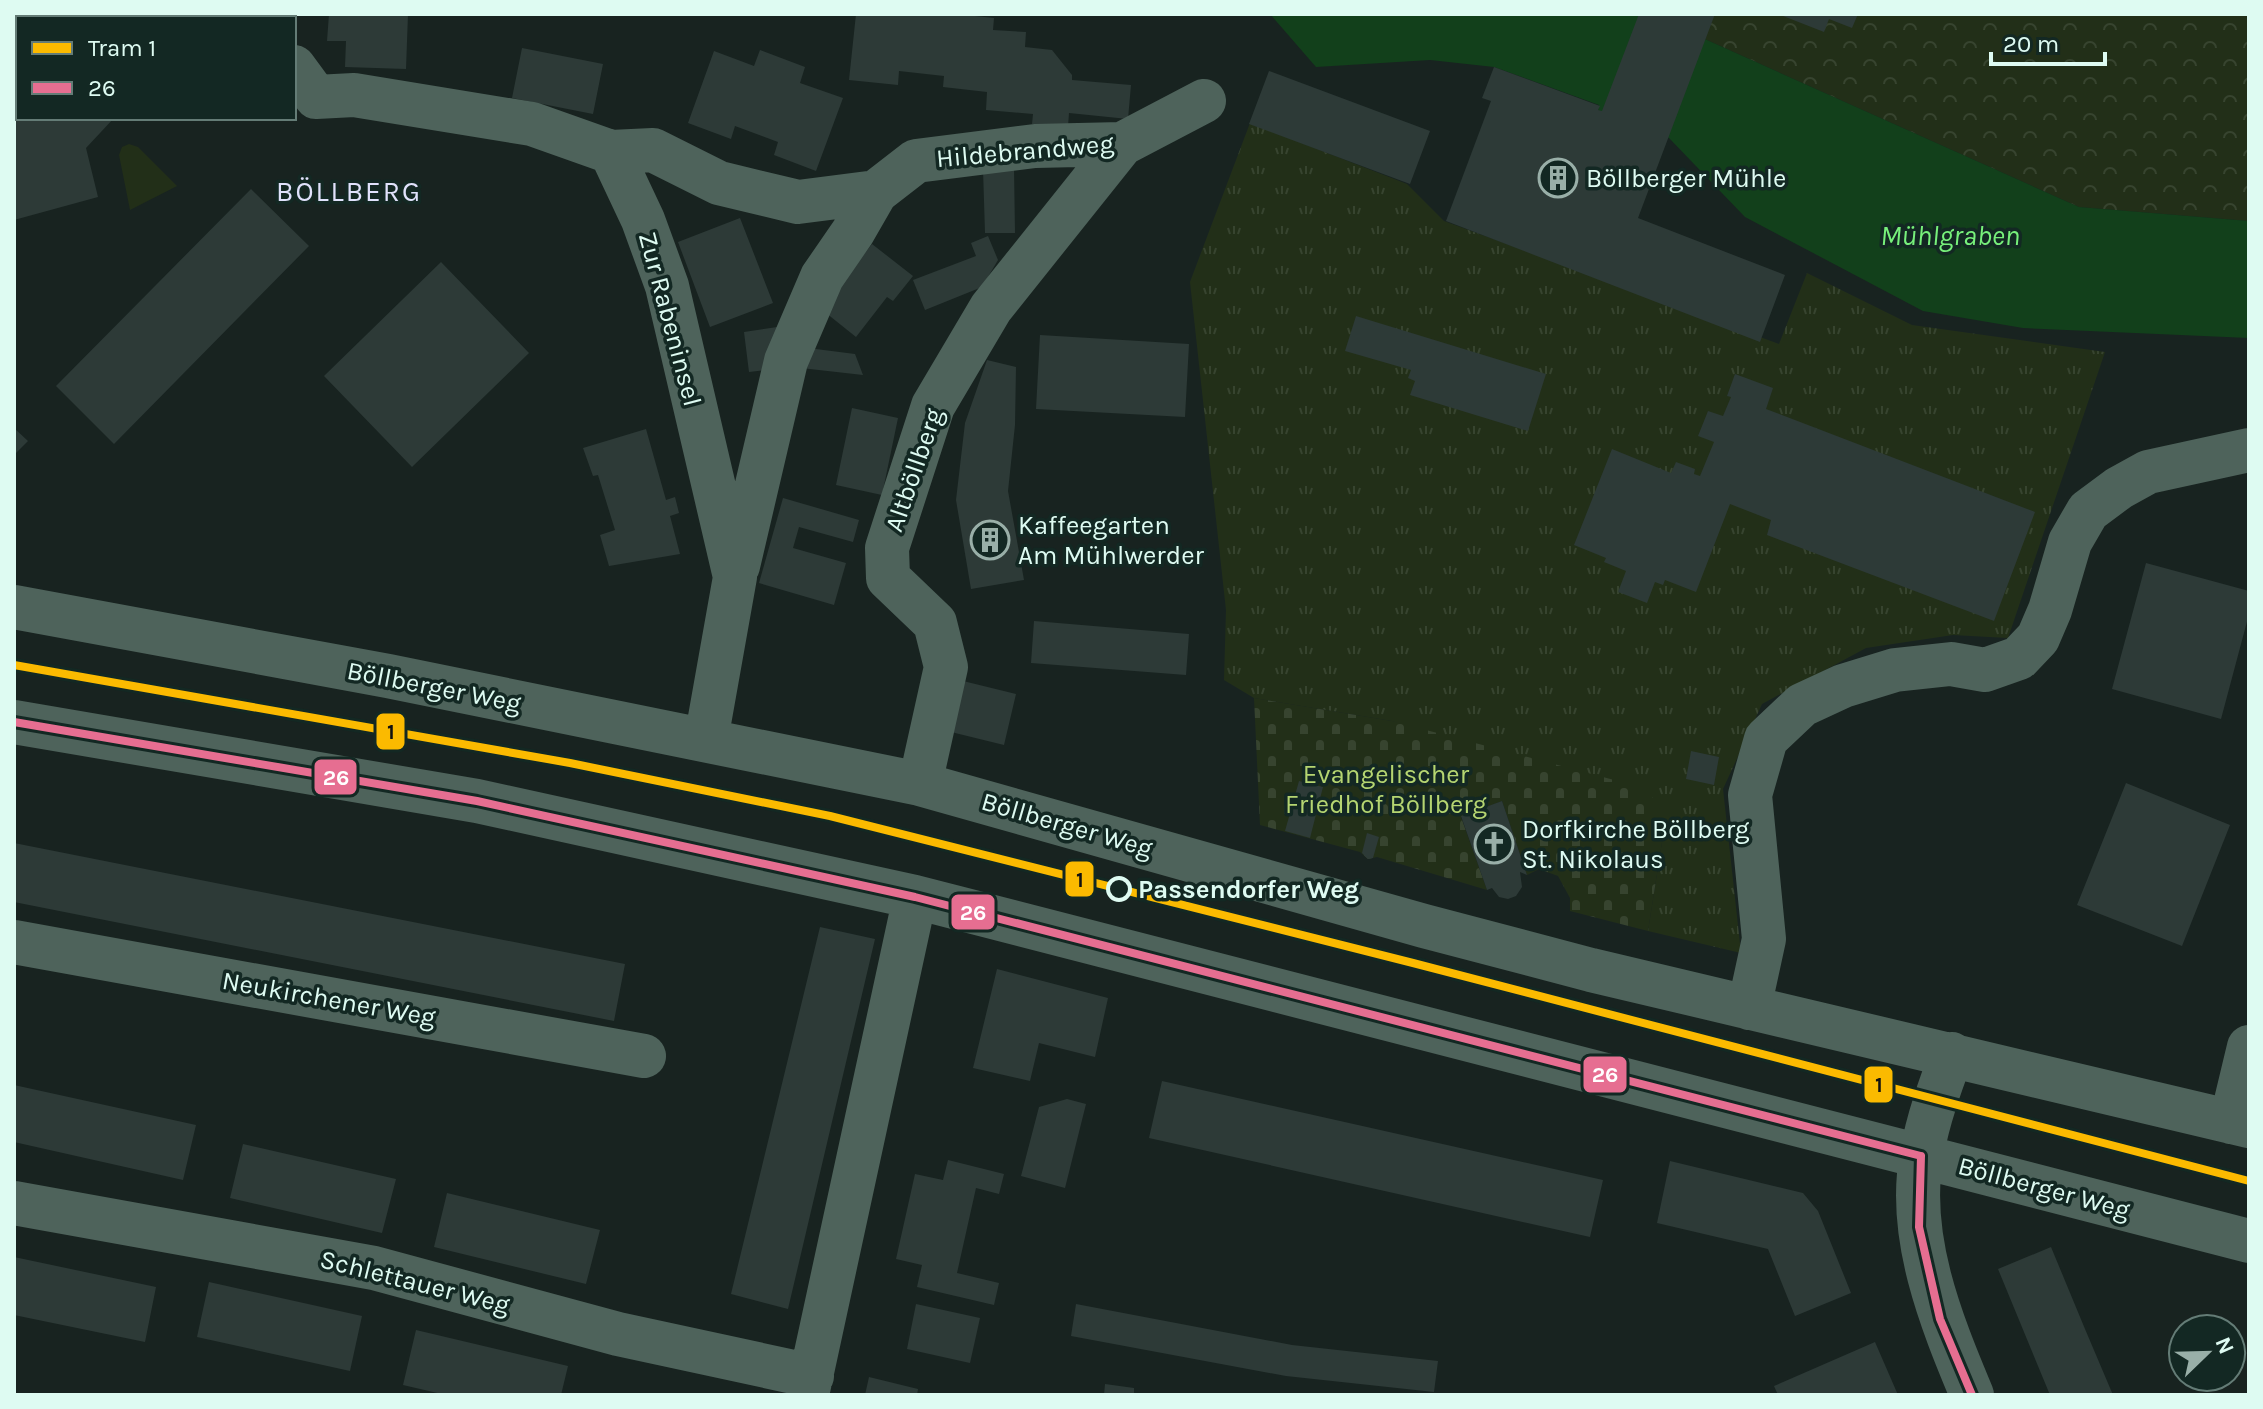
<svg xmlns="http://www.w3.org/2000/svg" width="2263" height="1409" viewBox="0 0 2263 1409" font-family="Karla,sans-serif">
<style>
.grass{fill:url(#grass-tufts)}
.forest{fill:url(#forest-crowns)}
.cemetery{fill:url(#cemetery-stones)}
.garden{fill:#222f18}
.water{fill:#12401b}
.building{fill:#2d3a37}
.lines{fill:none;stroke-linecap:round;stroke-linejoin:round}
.minor{stroke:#4e635b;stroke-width:44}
.bus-1-casing{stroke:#132823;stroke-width:14}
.bus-1{stroke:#e66e91;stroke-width:8}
.tram-1-casing{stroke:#132823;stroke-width:14}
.tram-1{stroke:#fbba00;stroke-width:8}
.stop-dot{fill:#132823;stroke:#defbf2;stroke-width:4}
.labels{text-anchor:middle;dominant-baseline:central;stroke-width:7;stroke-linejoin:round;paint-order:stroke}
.street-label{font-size:26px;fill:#defbf2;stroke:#132823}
.poi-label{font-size:26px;fill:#defbf2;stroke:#132823;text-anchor:start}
.park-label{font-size:26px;fill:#b5d571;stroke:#132823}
.stop-label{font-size:26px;font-weight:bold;fill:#defbf2;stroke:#132823;text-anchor:start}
.neighbourhood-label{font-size:28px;letter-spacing:2px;fill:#e0e2fc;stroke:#132823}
.water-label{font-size:28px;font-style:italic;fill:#77f07b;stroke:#132823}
.line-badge{stroke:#132823;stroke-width:3}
.badge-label{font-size:22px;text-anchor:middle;font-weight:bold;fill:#fff}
.pale-badge-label{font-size:22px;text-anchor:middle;font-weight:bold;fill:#111}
</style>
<defs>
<pattern id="grass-tufts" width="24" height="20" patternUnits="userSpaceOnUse" patternTransform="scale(2)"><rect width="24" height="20" fill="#222f18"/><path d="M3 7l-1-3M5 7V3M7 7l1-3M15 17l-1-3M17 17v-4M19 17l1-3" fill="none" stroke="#37442f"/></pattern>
<pattern id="forest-crowns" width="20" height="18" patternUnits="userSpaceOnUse" patternTransform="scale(2)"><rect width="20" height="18" fill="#222f18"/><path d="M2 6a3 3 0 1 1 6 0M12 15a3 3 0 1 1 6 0" fill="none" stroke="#37442f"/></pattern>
<pattern id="cemetery-stones" width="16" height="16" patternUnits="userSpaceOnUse" patternTransform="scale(2)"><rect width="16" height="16" fill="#222f18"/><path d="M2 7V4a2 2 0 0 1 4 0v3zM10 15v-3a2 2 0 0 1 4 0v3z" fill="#37442f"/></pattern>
</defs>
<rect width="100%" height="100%" fill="#182320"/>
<path class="grass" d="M1250 123 1407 184 1444 221 1779 344 1807 273 1912 325 2105 352 2008 638 1953 635 1866 648 1762 704 1723 789 1741 953 1648 931 1665 823 1392 721 1254 698 1224 680 1226 610 1190 282Z"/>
<path class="forest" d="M1649 14H2249V221L2079 207Z"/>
<path class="cemetery" d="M1254 698 1392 721 1648 789 1665 823 1648 931 1570 911V898L1558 876 1539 869 1527 875 1502 801 1461 817 1487 890 1377 857 1368 859 1360 852 1260 825Z"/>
<path class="garden" d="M129 144 138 147 177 186 130 210 119 155 122 147Z"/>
<path class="water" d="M1270 14H1649L2079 207 2249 221V338L2023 328 1923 311 1745 217 1669 138 1598 110 1599 105 1494 67 1430 60 1316 67Z"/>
<path class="building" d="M329 14H408L406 69 345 67 346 41H327Z
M856 14H956L994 18 993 30 1026 32 1025 47 1052 50 1072 75V80L1131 85 1128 119 1069 113 1068 127 1032 124 1033 114 986 110 987 92 943 87 944 76 899 71 898 85 849 80Z
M1639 14H1715L1638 218 1785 275 1760 342 1446 221 1491 101 1482 98 1494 67 1600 106 1598 110 1602 111Z
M1778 14H1858L1852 28 1829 19 1824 32Z
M522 48 603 64 593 114 512 98Z
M760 50 805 67 800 83 843 98 816 171 774 155 778 142 735 126 731 139 688 123 714 51 754 66Z
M1269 71 1430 131 1410 184 1249 124Z
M18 108V118H114L86 148 98 197 14 220V112Z
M1014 168 1015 233H985L983 169Z
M251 189 309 246 114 444 56 386Z
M740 218 773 303 710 327 678 242Z
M988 236 998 260 982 287 925 310 913 280 976 256 971 243Z
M872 244 913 276 893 301 887 297 856 337 821 309Z
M441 262 529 353 412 467 324 376Z
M1356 316 1546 374 1528 431 1410 395 1415 381 1408 378 1411 370 1345 351Z
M784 326 775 369 749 372 744 332Z
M1040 335 1189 344 1185 417 1036 409Z
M808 348 855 354 863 375 801 368Z
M987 360 1016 367 1015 425 1008 491 1024 580 971 589 956 500 965 423Z
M1735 374 1773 388 1766 409 2035 512 1994 621 1767 535 1771 520 1730 504 1696 592 1665 580 1663 585 1655 582 1647 603 1618 592 1626 571 1604 562 1606 558 1574 545 1612 449 1671 473 1676 462 1695 469 1694 474 1700 476 1714 442 1698 436 1708 411 1723 416 1731 397 1727 396Z
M852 408 898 418 882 495 836 485Z
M14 428 28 441 14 455Z
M646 429 666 500 675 497 679 513 670 516 680 554 609 566 600 535 615 530 598 475 593 476 583 448Z
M783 498 859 520 853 542 799 527 793 548 846 563 834 605 759 583Z
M2146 563 2249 591V614L2221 719 2112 689Z
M1034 621 1189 634 1186 675 1031 663Z
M959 680 1016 694 1004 745 947 731Z
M1691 751 1719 757 1714 785 1686 779Z
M1299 781 1323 787 1310 838 1285 831Z
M2126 783 2230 825 2182 946 2077 905Z
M1502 801 1527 875 1520 872 1522 887 1516 896 1508 899 1499 897 1492 888 1487 890 1461 816Z
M1367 833 1379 837 1373 858 1368 859 1362 853Z
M14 843 625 964 614 1021 14 902Z
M820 927 875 939 788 1309 731 1294Z
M997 969 1108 998 1095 1057 1039 1043 1030 1081 973 1068Z
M1162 1081 1603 1180 1590 1237 1149 1138Z
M14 1085 196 1125 183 1180 14 1142Z
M1067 1099 1086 1104 1065 1188 1021 1176 1039 1107Z
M243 1144 396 1179 382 1233 230 1198Z
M948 1160 1004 1174 999 1194 976 1188 957 1273 999 1283 994 1305 917 1287 922 1265 896 1259 915 1174 943 1180Z
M1670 1161 1803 1193 1818 1211 1851 1293 1795 1316 1768 1249 1657 1223Z
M447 1193 600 1230 586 1284 434 1247Z
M2051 1247 2085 1329 2113 1395H2050L1998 1269Z
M14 1257 156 1287 145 1342 14 1315Z
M209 1282 362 1316 350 1371 197 1337Z
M916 1304 980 1318 970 1363 907 1349Z
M1076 1304 1292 1345 1438 1361 1434 1392 1286 1376 1071 1336Z
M416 1330 568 1366 561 1395H446L403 1385Z
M1875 1342 1898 1395H1778L1774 1386Z
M869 1377 918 1389 917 1395H865Z
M1105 1384 1134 1388V1395H1104Z"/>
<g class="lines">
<path class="minor" d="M161 14 164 18
M255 14 258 18
M294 67 316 97 354 95 532 124 611 152 643 220 667 286 735 577 706 740
M611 152 653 150 719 183 798 202 876 192
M738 566 786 361 822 277 853 232 876 192 916 161 1035 146 1122 144 1204 101
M14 607 388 676 920 784 1424 926 1591 970 2249 1126
M14 722 477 801 915 897 2249 1241
M920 784 946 667 935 623 888 578 887 548 933 406 991 308 1122 144
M14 942 644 1056
M1749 1008 1764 939 1750 795 1766 739 1802 705 1843 686 1895 670 1951 664 1985 670 2019 658 2038 638 2050 610 2070 542 2088 511 2119 488 2148 472 2249 450
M1952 1054C1940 1086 1928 1119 1922 1153 1906 1235 1941 1321 1972 1395
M2231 1122 2249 1047
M14 1203 374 1268 618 1334 812 1376
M807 1395 915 897"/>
<g class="bus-1-casing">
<path id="bus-1" d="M14 722 477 801 915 897 1921 1156
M1921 1156 1919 1227 1940 1319 1972 1395"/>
</g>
<use href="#bus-1" class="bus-1"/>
<g class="tram-1-casing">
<path id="tram-1" d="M14 665 570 763 830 816 1413 963 2249 1181"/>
</g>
<use href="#tram-1" class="tram-1"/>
</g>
<defs>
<g id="building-ring" transform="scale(2)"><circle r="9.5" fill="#132823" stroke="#99afa8" stroke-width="1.5"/><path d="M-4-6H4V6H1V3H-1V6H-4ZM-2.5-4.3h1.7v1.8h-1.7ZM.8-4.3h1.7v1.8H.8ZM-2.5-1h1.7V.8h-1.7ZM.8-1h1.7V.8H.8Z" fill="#99afa8"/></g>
<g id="church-ring" transform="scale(2)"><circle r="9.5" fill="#132823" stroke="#99afa8" stroke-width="1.5"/><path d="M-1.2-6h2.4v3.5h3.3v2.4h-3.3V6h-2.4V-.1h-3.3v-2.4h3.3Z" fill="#99afa8"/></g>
</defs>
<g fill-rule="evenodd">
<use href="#building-ring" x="1558" y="178"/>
<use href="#building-ring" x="990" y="540"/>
<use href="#church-ring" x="1494" y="844"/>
</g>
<circle class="stop-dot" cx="1119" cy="889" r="11"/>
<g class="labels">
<g class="street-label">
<text transform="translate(1025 151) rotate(-5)">Hildebrandweg</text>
<text transform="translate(670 319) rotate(75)">Zur Rabeninsel</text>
<text transform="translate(914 470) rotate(-71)">Altböllberg</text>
<text transform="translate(434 687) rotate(11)">Böllberger Weg</text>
<text transform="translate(1067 825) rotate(16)">Böllberger Weg</text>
<text transform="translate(329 999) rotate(10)">Neukirchener Weg</text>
<text transform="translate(2044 1188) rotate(15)">Böllberger Weg</text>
<text transform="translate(415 1282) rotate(14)">Schlettauer Weg</text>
</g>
<g class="poi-label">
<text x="1586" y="178">Böllberger Mühle</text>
<text x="1018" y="525">Kaffeegarten<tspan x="1018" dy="30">Am Mühlwerder</tspan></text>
<text x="1522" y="829">Dorfkirche Böllberg<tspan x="1522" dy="30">St. Nikolaus</tspan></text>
</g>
<g class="park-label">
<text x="1386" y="774">Evangelischer<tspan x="1386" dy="30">Friedhof Böllberg</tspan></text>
</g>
<g class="stop-label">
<text x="1138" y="889">Passendorfer Weg</text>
</g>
<g class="neighbourhood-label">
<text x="349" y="191">BÖLLBERG</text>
</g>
<g class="water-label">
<text x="1950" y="235">Mühlgraben</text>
</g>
</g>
<g class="line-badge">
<rect x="375" y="712" width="31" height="39" rx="8" fill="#fbba00"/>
<rect x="313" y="758" width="45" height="38" rx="8" fill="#e66e91"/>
<rect x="1064" y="860" width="31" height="38" rx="8" fill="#fbba00"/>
<rect x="950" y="893" width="46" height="38" rx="8" fill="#e66e91"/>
<rect x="1582" y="1055" width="46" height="39" rx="8" fill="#e66e91"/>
<rect x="1863" y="1065" width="31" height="39" rx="8" fill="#fbba00"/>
</g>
<g class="badge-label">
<text x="336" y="785">26</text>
<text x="973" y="920">26</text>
<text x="1605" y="1082">26</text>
</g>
<g class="pale-badge-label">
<text x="391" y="739">1</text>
<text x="1080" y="887">1</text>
<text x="1879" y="1092">1</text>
</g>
<rect width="2263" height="1409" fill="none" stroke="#defbf2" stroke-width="32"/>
<rect x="16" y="16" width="280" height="104" fill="#132823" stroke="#647c76" stroke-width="2"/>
<rect x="32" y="42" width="40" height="12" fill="#fbba00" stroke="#647c76" stroke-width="2"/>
<text x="88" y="56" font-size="24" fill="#defbf2">Tram 1</text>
<rect x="32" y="82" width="40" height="12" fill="#e66e91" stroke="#647c76" stroke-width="2"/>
<text x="88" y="96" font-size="24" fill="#defbf2">26</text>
<g transform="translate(2207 1353) rotate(67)"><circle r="38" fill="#132823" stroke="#647c76" stroke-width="2"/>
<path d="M0-6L14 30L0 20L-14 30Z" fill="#99afa8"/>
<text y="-12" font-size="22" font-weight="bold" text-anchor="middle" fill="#defbf2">N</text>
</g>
<path d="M1991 52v12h114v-12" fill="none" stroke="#defbf2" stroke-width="4"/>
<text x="2003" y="52" font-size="24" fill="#defbf2" stroke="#132823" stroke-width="6" paint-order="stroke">20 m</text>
</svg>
